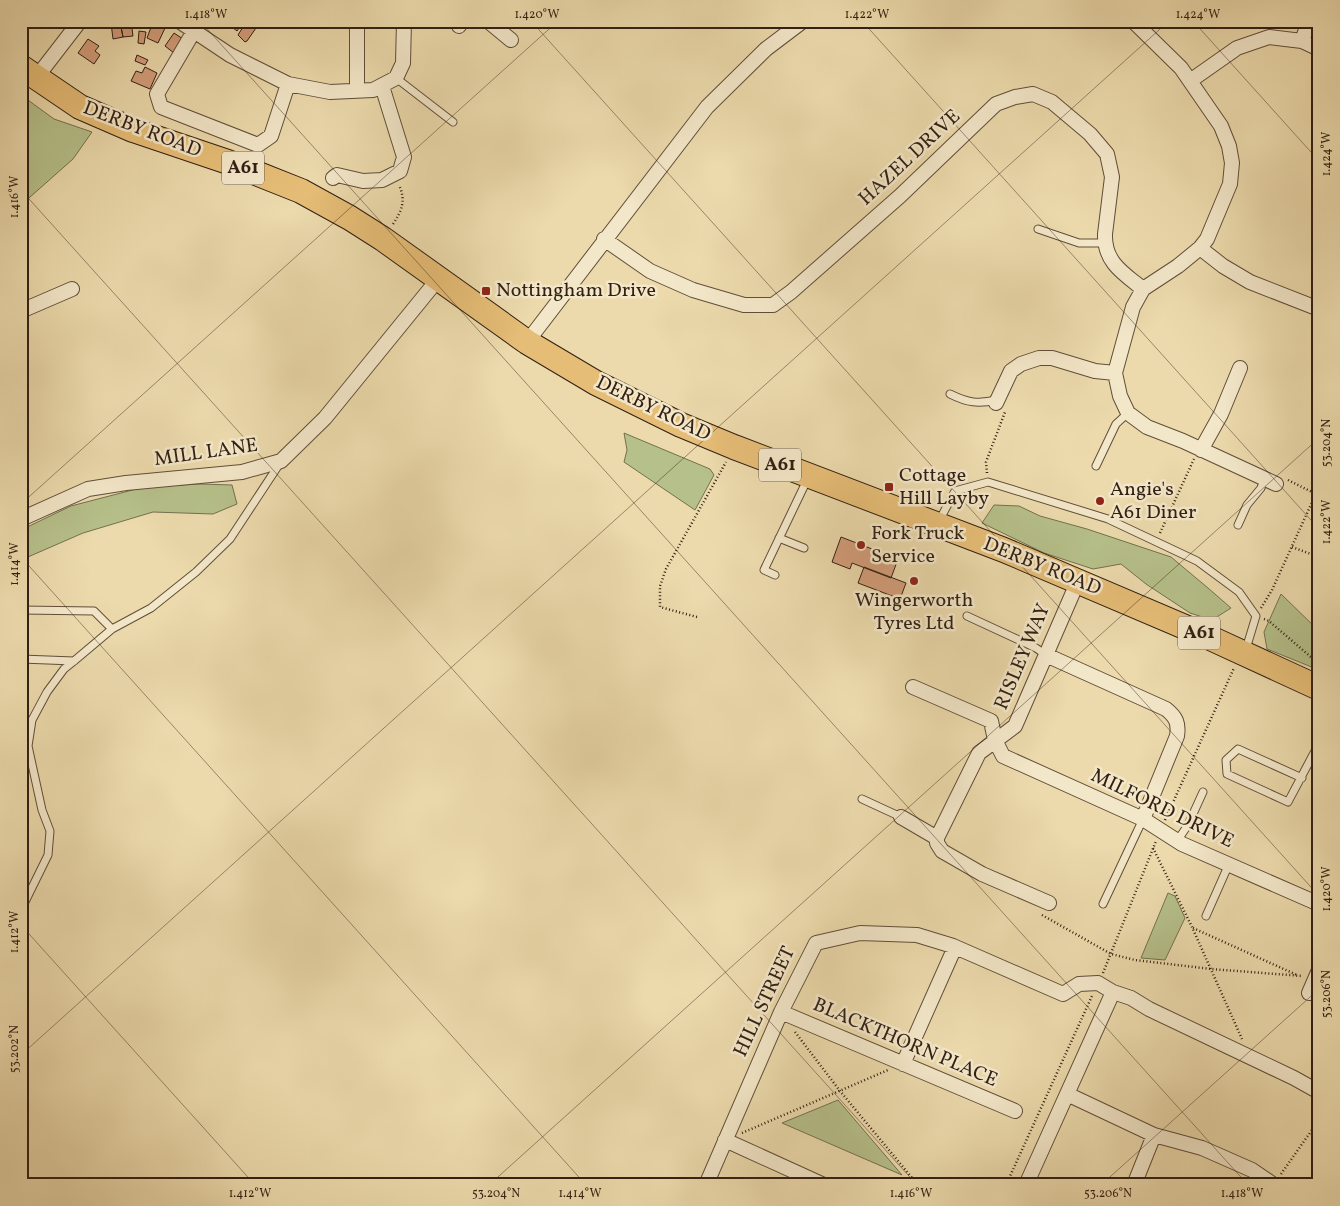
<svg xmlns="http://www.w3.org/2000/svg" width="1340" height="1206" viewBox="0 0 1340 1206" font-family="Vollkorn,serif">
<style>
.green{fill:#b6c08a;stroke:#74704e}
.building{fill:#d49e7b;stroke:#311f13}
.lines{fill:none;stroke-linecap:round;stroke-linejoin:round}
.service-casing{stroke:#604e39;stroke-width:9}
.minor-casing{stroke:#604e39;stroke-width:16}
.trunk-casing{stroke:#311f13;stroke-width:26}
.path{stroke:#311f13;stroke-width:2.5;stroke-dasharray:1 2.5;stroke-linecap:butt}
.service{stroke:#f3e7c9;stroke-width:7}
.minor{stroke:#f3e7c9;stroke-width:14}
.trunk{stroke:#e6bd76;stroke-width:24}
.ticks{fill:none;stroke:#311f13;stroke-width:1;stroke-opacity:0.45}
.poi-dot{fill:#8f2418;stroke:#f3e7c9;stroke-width:2}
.labels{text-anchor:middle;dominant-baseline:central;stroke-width:5;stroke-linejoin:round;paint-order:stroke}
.shield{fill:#f3e7c9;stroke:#6b5b4a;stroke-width:1}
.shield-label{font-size:19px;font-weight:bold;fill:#311f13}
.street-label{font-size:20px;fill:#311f13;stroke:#f3e7c9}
.poi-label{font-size:20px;fill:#311f13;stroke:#f3e7c9;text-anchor:start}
.neatline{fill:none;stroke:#311f13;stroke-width:2}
.ticks-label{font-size:12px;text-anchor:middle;fill:#311f13}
</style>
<rect width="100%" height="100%" fill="#ecdaac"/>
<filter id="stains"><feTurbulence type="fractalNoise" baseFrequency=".004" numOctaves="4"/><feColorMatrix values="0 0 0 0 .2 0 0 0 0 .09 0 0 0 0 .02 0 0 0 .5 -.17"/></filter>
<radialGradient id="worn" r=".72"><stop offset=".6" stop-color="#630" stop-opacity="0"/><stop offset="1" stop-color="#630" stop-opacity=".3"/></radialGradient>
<path class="green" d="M21 95 54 119 92 132 73 159 21 205Z
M624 433 710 469 714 475 695 510 624 462 627 450Z
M200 484 232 485 237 504 213 514 153 512 83 533 21 560V530L71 506 144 487Z
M994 505 1019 506 1040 516 1087 529 1171 557 1208 588 1231 608 1212 620 1190 613 1146 584 1121 564 1093 569 1044 553 982 523Z
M1281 594 1319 631V670L1267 649 1264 632Z
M1168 893 1175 896 1185 918 1165 960 1141 958Z
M838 1100 902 1175 782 1123Z"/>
<path class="building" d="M131 21 133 36 123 37 120 22Z
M236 21H244L237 31 232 27Z
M120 22 123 37 113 39 111 23Z
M153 22 165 28 158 43 147 38Z
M246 22 256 28 247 41 245 42 238 35Z
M139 31 146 32 144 44 138 43Z
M174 33 183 39 174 53 165 46Z
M88 39 99 46 95 51 100 55 94 64 78 53Z
M137 55 148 60 145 65 135 61Z
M145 67 157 73 150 89 131 81 136 71 142 73Z
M841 537 898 559 891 578 852 563 850 569 832 562Z
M864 567 906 583 900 599 858 583Z"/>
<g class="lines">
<g class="service-casing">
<path id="service" d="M396 78 453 122
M1038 229 1079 243H1105
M950 394C968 403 978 404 997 400
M1096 466 1116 424 1128 413
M939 521 955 491 988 482 1108 519 1197 561 1239 592 1256 616 1246 649
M1238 525 1247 505 1261 488 1264 479
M779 538 804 548
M775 575 764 570 808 478
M21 610 94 611 112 629
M967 616 1036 648 1046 655
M21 659 74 661
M1302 778 1238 749 1226 760 1227 774 1288 802 1315 751
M862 799 901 817
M1177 841 1188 825 1203 792
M1103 904 1143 819
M21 910 48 855 50 831 42 810 28 746 32 720 47 692 64 669 74 661 112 629 151 608 196 572 230 539 280 463
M1206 916 1229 864"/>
</g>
<g class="minor-casing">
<path id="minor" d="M179 21 230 55 288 84 330 92 373 90 396 78 403 63 404 21
M357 21V91
M488 21 511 40
M1133 21 1181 68 1221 126 1229 146 1232 163 1230 184 1207 239 1200 248 1178 266 1143 289 1133 307 1115 373 1120 396 1128 413 1147 427 1183 441 1276 484
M459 26 462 21
M194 31 157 94 161 107 258 145 271 136 288 84
M1302 41 1309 21
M36 78 80 21
M1190 81 1237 48 1269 37 1302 41 1319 49
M333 178 337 175 363 181 382 180 400 171 404 157 382 86
M604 239 650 271 693 290 744 305H773L791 292 900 196 996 104 1015 97 1033 94 1052 102 1090 134 1107 154 1112 177 1105 234C1104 262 1123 273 1143 289
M1200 248 1223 266 1250 282 1319 309
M21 311 72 289
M527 342 707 107 766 49 803 21
M996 403 1011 371 1021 364 1039 358H1052L1095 371 1115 373
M1201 450 1221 414 1240 368
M21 519 88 489 126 483 242 472 281 461 325 418 439 278
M1046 655 1166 709C1176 717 1179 723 1177 736L1143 819
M913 687 991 721 995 740 1003 756 1143 819 1182 844 1319 904
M901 817 937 838
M1049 903 982 874 942 851 937 843V838L979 753 1015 726 1078 581
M1309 993 1319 970
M781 1012 1015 1111
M903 1064 955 947
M1067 1094 1154 1135 1202 1148 1252 1170 1274 1185
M725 1140 824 1185
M706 1185 781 1012 816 943 860 933 917 935 953 946 1063 994 1079 984 1098 983 1113 992 1131 998 1149 1009 1294 1078 1319 1092
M1026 1185 1113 992
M1134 1185 1154 1135"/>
</g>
<g class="trunk-casing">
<path id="trunk" d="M21 67 80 107 133 130 228 162 301 191 350 218 383 239 527 342 596 383 681 425 734 447 1004 550 1206 636 1319 688"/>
</g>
<path class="path" d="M46 21 58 28
M21 102 28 93
M393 224C402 211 406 200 399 185
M987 473 986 462 1005 412
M1288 480 1316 494
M1160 533 1194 459
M1292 547 1319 557
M1261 608 1272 590 1319 487
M697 617 660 607V586L666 569 726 462
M1264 619 1269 621 1319 664
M1165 820 1234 668
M1153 848 1192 927 1242 1039
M1042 915 1111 954 1135 960 1211 969 1302 976
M1193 928 1297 975
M1103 973 1156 841
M795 1032 840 1091 918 1185
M742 1133 888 1070
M1281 1174 1319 1120
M1006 1185 1092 996"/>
<use href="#service" class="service"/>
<use href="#minor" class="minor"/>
<use href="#trunk" class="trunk"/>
</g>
<path class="ticks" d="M200 21 1248 1185M531 21 1319 896M862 21 1319 529M1193 21 1319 161M21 190 917 1185M21 504 558 21M21 557 586 1185M21 925 255 1185M21 1055 1169 21M489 1185 1319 438M1101 1185 1319 989"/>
<g class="poi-dot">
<rect x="481" y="286" width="10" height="10" rx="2.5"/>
<rect x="884" y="482" width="10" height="10" rx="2.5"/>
<circle cx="1100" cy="501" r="5"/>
<circle cx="861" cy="545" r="5"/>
<circle cx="914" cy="581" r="5"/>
</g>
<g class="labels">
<g class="shield">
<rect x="222" y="151.5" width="42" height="33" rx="4"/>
<rect x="759" y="448.5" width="42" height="33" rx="4"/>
<rect x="1178" y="616.5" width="42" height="33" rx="4"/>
</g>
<g class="shield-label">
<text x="243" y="168">A61</text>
<text x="780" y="465">A61</text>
<text x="1199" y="633">A61</text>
</g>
<g class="street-label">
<text transform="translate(142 130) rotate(21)">DERBY ROAD</text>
<text transform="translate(910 158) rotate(-43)">HAZEL DRIVE</text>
<text transform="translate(653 409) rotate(26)">DERBY ROAD</text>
<text transform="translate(206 453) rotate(-8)">MILL LANE</text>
<text transform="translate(1042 567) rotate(22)">DERBY ROAD</text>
<text transform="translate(1023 657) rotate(-67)">RISLEY WAY</text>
<text transform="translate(1162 809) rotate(26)">MILFORD DRIVE</text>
<text transform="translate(765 1002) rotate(-65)">HILL STREET</text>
<text transform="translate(905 1043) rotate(23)">BLACKTHORN PLACE</text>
</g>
<g class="poi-label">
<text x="496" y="291">Nottingham Drive</text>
<text x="899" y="476">Cottage<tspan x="899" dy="23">Hill Layby</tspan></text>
<text x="1110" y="490">Angie's<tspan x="1110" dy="23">A61 Diner</tspan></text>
<text x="871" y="534">Fork Truck<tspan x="871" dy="23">Service</tspan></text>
<text x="914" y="601" text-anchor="middle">Wingerworth<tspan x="914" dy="23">Tyres Ltd</tspan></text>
</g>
</g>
<rect width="1340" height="1206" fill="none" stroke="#ecdaac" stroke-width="55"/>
<rect x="28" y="28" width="1284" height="1150" class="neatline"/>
<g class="ticks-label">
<text x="206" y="18">1.418°W</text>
<text x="537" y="18">1.420°W</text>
<text x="867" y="18">1.422°W</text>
<text x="1198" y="18">1.424°W</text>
<text transform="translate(1326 154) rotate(-90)" y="4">1.424°W</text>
<text transform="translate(14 197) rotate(-90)" y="4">1.416°W</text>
<text transform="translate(1326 443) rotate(-90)" y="4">53.204°N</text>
<text transform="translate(1326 522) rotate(-90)" y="4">1.422°W</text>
<text transform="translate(14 564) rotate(-90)" y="4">1.414°W</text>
<text transform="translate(1326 889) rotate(-90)" y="4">1.420°W</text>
<text transform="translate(14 932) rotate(-90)" y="4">1.412°W</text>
<text transform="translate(1326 994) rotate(-90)" y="4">53.206°N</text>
<text transform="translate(14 1049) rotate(-90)" y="4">53.202°N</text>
<text x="250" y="1197">1.412°W</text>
<text x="496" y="1197">53.204°N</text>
<text x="580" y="1197">1.414°W</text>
<text x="911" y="1197">1.416°W</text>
<text x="1108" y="1197">53.206°N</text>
<text x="1242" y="1197">1.418°W</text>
</g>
<rect width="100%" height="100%" filter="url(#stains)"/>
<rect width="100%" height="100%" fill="url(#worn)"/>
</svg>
